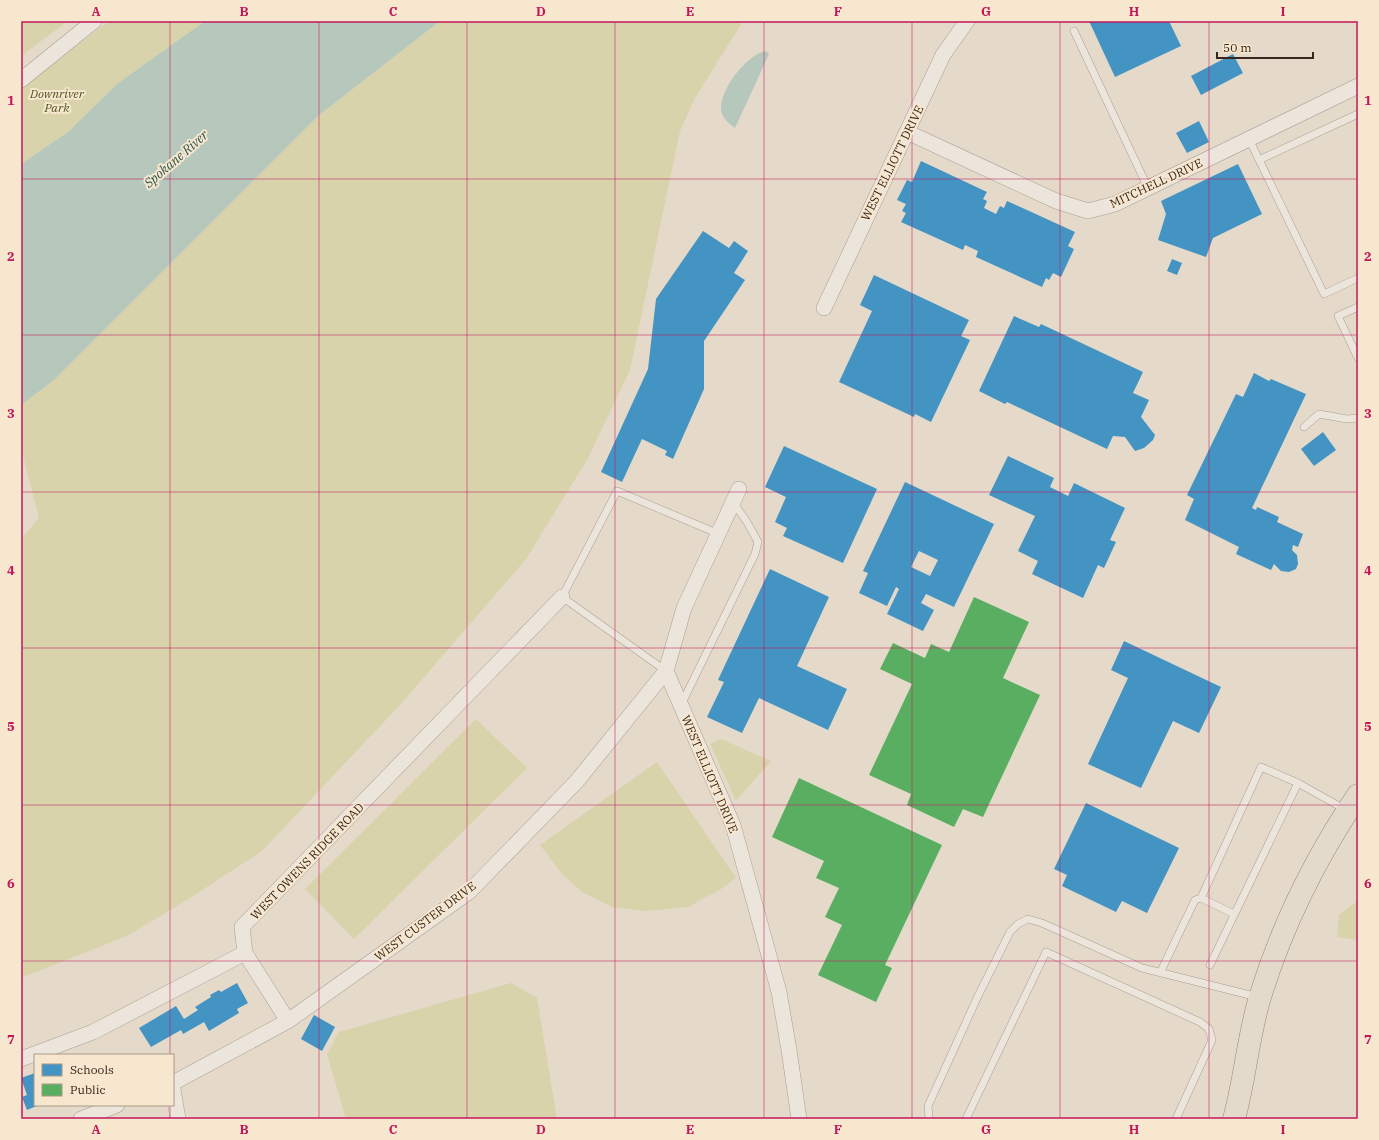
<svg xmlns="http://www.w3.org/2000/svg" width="1379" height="1140" viewBox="0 0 1379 1140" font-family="'IBM Plex Serif',serif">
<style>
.green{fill:#d8d3ab}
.water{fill:#b6c8bb}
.schools{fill:#4393c3;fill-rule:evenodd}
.public{fill:#5aae61}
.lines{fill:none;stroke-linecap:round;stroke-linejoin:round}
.service-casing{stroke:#a99f93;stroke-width:8}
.minor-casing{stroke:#a99f93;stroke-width:16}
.primary-casing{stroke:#8f857a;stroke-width:23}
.service{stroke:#ece5dc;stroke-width:7}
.minor{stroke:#ece5dc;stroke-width:15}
.primary{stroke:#e4dacc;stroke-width:22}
.grid{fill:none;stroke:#c2185b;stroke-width:1;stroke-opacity:0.55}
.labels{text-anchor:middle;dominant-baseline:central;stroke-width:4;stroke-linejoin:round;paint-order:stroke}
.park-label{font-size:12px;font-style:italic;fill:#4d5521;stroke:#f7e7ce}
.street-label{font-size:12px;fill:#37261c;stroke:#f7e7ce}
.water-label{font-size:13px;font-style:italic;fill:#2a5850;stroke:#f7e7ce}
.neatline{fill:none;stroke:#c2185b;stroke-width:1.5}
.grid-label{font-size:13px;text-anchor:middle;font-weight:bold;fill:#c2185b}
</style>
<rect width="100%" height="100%" fill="#e5dac9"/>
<path class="green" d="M21 21H68L21 56Z
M109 21H205L117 84 68 132 21 164V88Z
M440 21H743L695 98 680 131 630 370 587 460 526 559 401 704 262 851 187 900 127 936 21 978V539L39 518 21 448V405L54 380 318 116Z
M476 719 527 768 354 939 305 889Z
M721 739 771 761 736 801 710 744Z
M657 762 736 878 721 889 688 907 646 911 612 907 582 892 562 874 540 845Z
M1356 902H1358V940L1337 937 1339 915Z
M511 983 537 998 557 1119H346L327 1054 339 1032Z"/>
<path class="water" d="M205 21H440L318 116 54 380 21 405V164L68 132 117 84Z
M766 51 769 54 735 128C729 124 721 117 721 109 720 89 747 54 766 51Z"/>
<path class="schools" d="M1089 21H1169L1181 46 1115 77Z
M1233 54 1243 73 1201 95 1191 76Z
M1199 121 1209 142 1187 153 1176 133Z
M921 161 987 192 983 199 987 201 984 208 996 214 1000 206 1004 208 1007 201 1075 232 1068 246 1074 249 1061 277 1053 273 1049 280 1046 278 1042 287 976 257 978 251 965 245 963 250 901 222 906 213 902 211 906 204 897 200 907 180 912 182Z
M1238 164 1262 214 1213 238 1206 257 1158 240 1166 214 1161 201Z
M703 231 729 248 734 241 748 251 734 273 745 280 704 341V389L673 459 665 455 667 451 642 439 622 482 601 472 648 369 656 299Z
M1172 259 1182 263 1177 275 1167 271Z
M874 275 969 320 961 336 970 340 931 422 915 414 914 417 839 382 872 311 860 305Z
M1014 316 1039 327 1041 324 1143 372 1133 393 1149 400 1141 417 1155 435 1153 440 1144 448 1135 451 1125 437 1113 436 1107 449 1007 402 1005 404 979 391Z
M1254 373 1269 381 1271 379 1306 394 1252 508 1256 510 1257 507 1279 517 1277 522 1303 534 1298 547 1293 545 1292 550 1297 555 1298 564 1296 569 1289 572 1281 571 1274 564 1271 570 1236 554 1239 547 1185 520 1194 499 1187 495 1236 394 1243 397Z
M1323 432 1336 450 1314 466 1301 449Z
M784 446 877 489 843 563 783 536 787 528 775 522 786 497 765 487Z
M1008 456 1054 478 1050 487 1068 496 1074 483 1125 508 1110 540 1116 542 1104 568 1098 565 1083 598 1032 574 1038 561 1018 551 1035 516 989 495Z
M905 482 994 524 954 607 926 594 921 603 934 610 923 631 887 614 899 589 896 587 887 606 859 593 868 573 863 571ZM919 551 938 560 930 576 911 567Z
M770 569 829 597 797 666 847 689 828 730 759 698 742 733 707 717 724 682 718 680Z
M1124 641 1221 687 1199 733 1173 721 1141 788 1088 764 1128 678 1111 670Z
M1086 803 1179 848 1147 913 1122 901 1116 912 1062 886 1067 875 1054 869Z
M237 983 248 1003 237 1009 239 1013 209 1031 204 1022 183 1034 181 1030 151 1047 139 1028 176 1006 184 1019 198 1010 195 1007 211 997 210 995 219 990 221 992Z
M314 1015 335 1027 322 1051 301 1039Z
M35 1073V1105H39L27 1110 22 1097 27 1095 21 1078Z"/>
<path class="public" d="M974 597 1029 622 1003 678 1040 695 983 817 963 809 954 827 907 805 911 794 869 775 912 684 880 669 893 643 925 658 931 644 949 652Z
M799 778 942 845 885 965 892 968 876 1002 818 975 842 925 825 917 839 888 816 878 824 861 772 837Z"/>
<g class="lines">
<g class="service-casing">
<path id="service" d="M1074 31 1148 188
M1249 139 1324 294 1358 278
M1259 160 1358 114
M1358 307 1338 316 1358 358
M1304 427 1319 414 1347 419 1358 418
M666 671 562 597 617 491 719 534
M681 705 755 554 758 542 747 522 733 502
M1201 898 1261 767 1298 783 1346 810
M1210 965 1298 783
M1160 973 1195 900 1201 898 1234 914
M929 1119 928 1106 978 996 1010 932 1018 924 1028 919 1042 923 1142 968 1258 997
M966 1119 1046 952 1200 1022 1209 1029 1212 1040 1176 1119"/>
</g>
<g class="minor-casing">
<path id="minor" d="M21 80 94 21
M907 132 1056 201 1088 211 1115 204 1358 86
M824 308 943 55 967 21
M739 489 684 608 666 671 733 825 779 992 789 1050 799 1119
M245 953 288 1021
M21 1059 93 1032 245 953 242 927 562 597
M173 1083 288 1021 469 892 577 781 666 671
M173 1089 178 1119
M81 1119 117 1105"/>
</g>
<g class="primary-casing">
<path id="primary" d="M1234 1119C1245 1079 1248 1037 1260 997 1282 926 1316 857 1358 795"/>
</g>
<use href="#service" class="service"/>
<use href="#minor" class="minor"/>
<use href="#primary" class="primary"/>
</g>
<path class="grid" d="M170 21V1055M319 21V1119M467 21V1119M615 21V1119M764 21V1119M912 21V1119M1060 21V1119M1209 21V1119M21 179H1358M21 335H1358M21 492H1358M21 648H1358M21 805H1358M21 961H1358M170 1105V1119"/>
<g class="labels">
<g class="park-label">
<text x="57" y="93">Downriver<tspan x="57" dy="14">Park</tspan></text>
</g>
<g class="street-label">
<text transform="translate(892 163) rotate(-64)">WEST ELLIOTT DRIVE</text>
<text transform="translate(1156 183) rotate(-25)">MITCHELL DRIVE</text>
<text transform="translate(710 774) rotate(67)">WEST ELLIOTT DRIVE</text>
<text transform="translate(307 861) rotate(-46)">WEST OWENS RIDGE ROAD</text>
<text transform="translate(425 921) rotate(-37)">WEST CUSTER DRIVE</text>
</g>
<g class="water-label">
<text transform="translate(176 159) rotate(-41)">Spokane River</text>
</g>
</g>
<rect width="1379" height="1140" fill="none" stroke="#f7e7ce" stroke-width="44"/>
<rect x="34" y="1054" width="140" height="52" fill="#f7e7ce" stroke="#aa9a87"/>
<rect x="42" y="1064" width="20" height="12" fill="#4393c3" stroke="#aa9a87"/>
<text x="70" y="1074" font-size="12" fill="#37261c">Schools</text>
<rect x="42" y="1084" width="20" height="12" fill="#5aae61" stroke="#aa9a87"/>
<text x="70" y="1094" font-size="12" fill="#37261c">Public</text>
<path d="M1217 52v6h96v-6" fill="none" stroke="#37261c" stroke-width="2"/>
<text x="1223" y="52" font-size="12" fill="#37261c" stroke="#f7e7ce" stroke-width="3" paint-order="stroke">50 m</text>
<rect x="22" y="22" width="1335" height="1096" class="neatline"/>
<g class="grid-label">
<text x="96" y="16">A</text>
<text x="244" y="16">B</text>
<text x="393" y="16">C</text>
<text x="541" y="16">D</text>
<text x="690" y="16">E</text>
<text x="838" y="16">F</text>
<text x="986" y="16">G</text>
<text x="1134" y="16">H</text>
<text x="1283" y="16">I</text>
<text x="11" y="105">1</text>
<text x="1368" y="105">1</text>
<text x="11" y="261">2</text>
<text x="1368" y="261">2</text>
<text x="11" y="418">3</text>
<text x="1368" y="418">3</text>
<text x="11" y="575">4</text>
<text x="1368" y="575">4</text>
<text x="11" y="731">5</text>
<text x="1368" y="731">5</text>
<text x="11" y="888">6</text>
<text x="1368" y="888">6</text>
<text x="11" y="1044">7</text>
<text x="1368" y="1044">7</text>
<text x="96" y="1134">A</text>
<text x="244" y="1134">B</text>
<text x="393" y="1134">C</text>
<text x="541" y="1134">D</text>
<text x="690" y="1134">E</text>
<text x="838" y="1134">F</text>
<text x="986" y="1134">G</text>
<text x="1134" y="1134">H</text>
<text x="1283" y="1134">I</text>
</g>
</svg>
